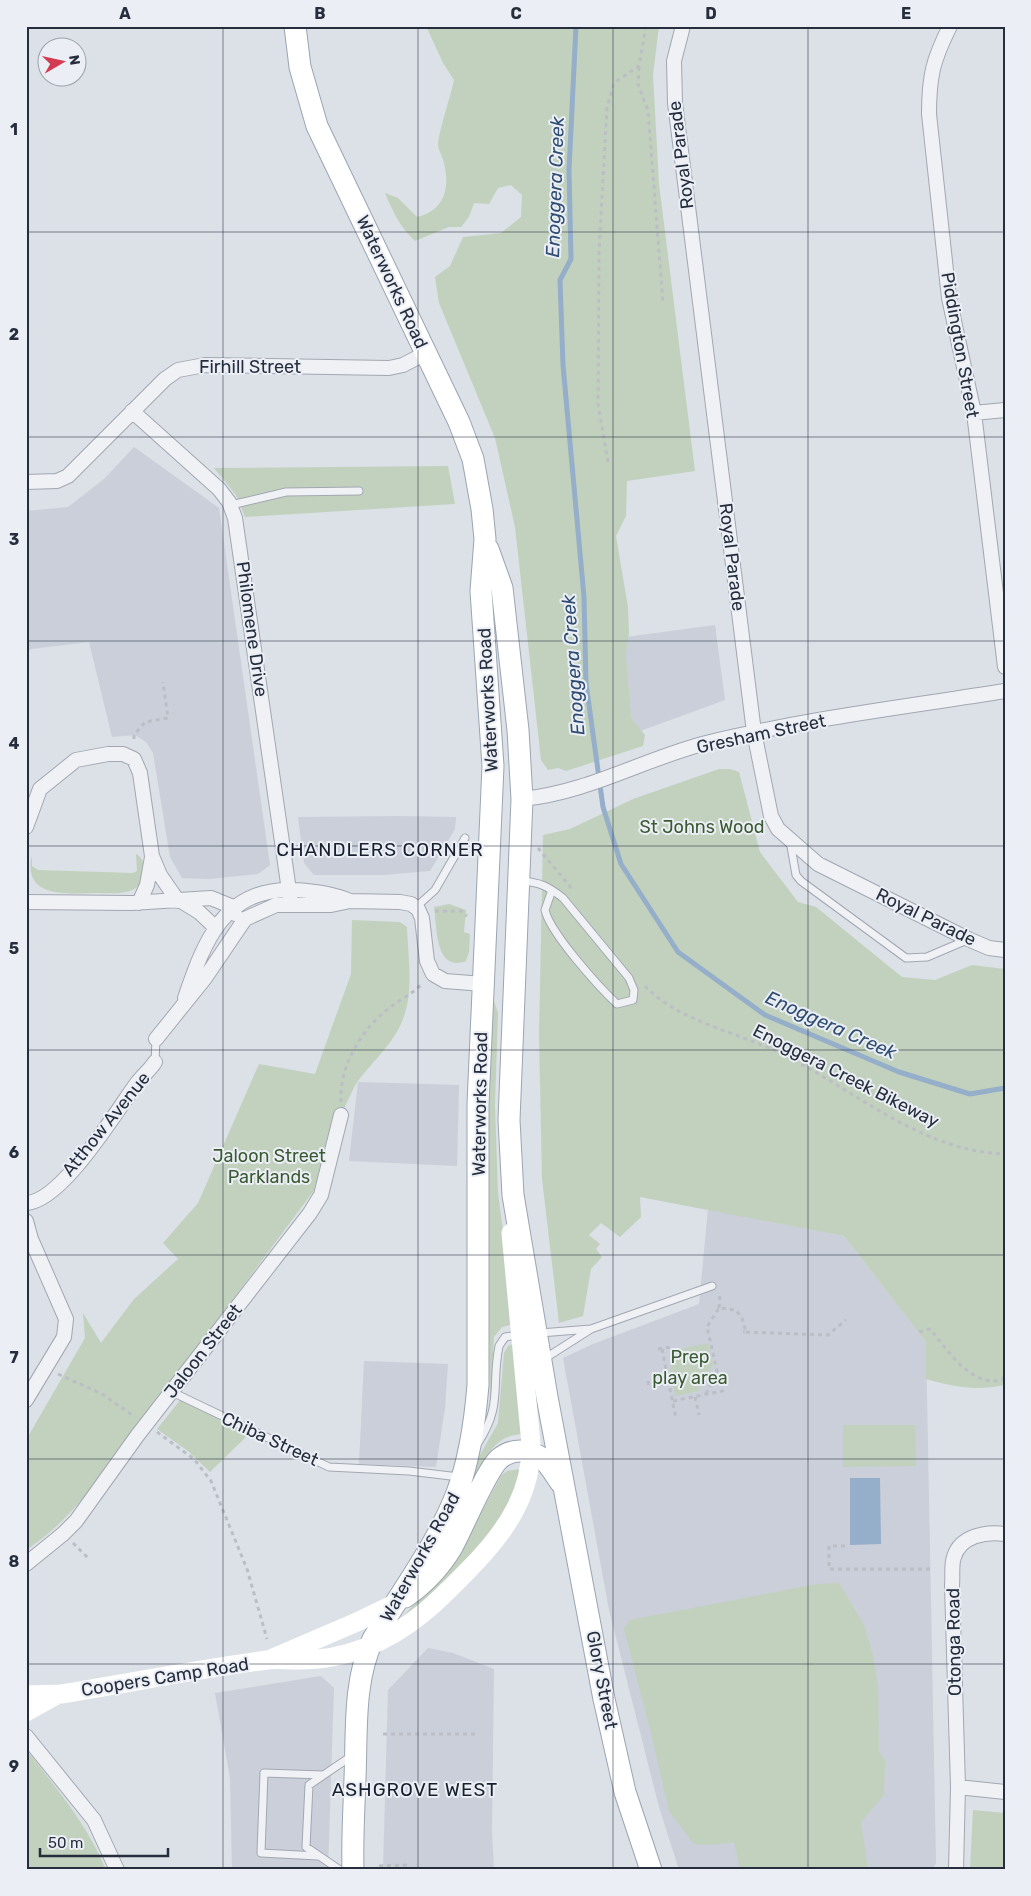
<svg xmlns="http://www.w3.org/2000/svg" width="1031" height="1896" viewBox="0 0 1031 1896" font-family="Rubik,sans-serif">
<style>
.built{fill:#cacfd9}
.green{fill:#c2d1bd}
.water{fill:#95aec9}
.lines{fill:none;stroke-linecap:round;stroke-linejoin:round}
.stream{stroke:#95aec9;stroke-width:5}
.lane-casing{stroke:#a2a7b1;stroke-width:9}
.street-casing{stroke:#a2a7b1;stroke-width:16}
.primary-casing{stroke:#9ba5b3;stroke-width:23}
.path{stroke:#bbbec5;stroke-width:3;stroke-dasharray:4 4;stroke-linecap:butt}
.lane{stroke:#eff1f5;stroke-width:7}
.street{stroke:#eff1f5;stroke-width:14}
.secondary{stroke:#fff;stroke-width:19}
.primary{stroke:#fff;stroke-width:21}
.grid{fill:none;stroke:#262e3e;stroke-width:1;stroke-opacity:0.55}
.labels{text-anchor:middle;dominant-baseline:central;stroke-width:4;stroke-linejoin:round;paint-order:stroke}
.street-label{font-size:18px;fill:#262e3e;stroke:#ebeff5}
.park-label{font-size:18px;fill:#3a5a32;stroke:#ebeff5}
.water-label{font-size:19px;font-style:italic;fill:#2f4d73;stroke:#ebeff5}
.neighbourhood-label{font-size:19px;letter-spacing:1px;fill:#181f2e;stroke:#ebeff5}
.neatline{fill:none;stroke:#262e3e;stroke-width:2}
.grid-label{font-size:16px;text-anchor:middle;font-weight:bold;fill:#262e3e}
</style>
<rect width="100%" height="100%" fill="#dce0e7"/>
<path class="built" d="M134 447 219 508 270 865 258 874 209 879 182 878 170 857 153 753 146 742 135 735 112 737 89 642 32 649 26 652V511L68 507 104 479Z
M715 625 725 700 624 737 611 639Z
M398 816 456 817 455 829 430 871 384 875H314L304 863 298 817Z
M358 1082 459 1085 457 1166 349 1161Z
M708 1209 844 1236 926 1342 936 1863 932 1870H679L659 1807 609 1610 563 1358 593 1344 699 1304Z
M364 1361 448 1364 445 1408 436 1467 359 1464Z
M428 1648 453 1653 494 1669 492 1832 494 1870H383L388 1690Z
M321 1676 334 1688 328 1870H232L230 1778 215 1693Z"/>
<path class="green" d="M426 26H659L653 75 659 184 695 471 627 481 626 516 616 536 628 607 629 633 626 655 631 718 645 735 643 746 566 771 558 768 548 770 541 760 515 527 495 438 439 303 435 277 450 266 463 237 501 233 521 217 522 195 511 185 498 188 489 204 474 203 469 217 461 227H449L415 241C400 227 393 212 385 193L398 198 417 217C445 210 450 188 444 163 443 157 438 150 438 144 440 126 450 99 454 80L443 63Z
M448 466 455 504 245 517 236 495 214 468Z
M719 769H730L739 772 760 852 798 902 816 907 902 977 935 980 972 965 1005 969V1385C974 1391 956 1387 926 1379V1342L844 1236 640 1197 641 1217 620 1237 601 1223 589 1235 600 1244 596 1249 602 1257 591 1269 583 1316 559 1323 542 1179 539 1035 543 835 570 829 633 799Z
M136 854C148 859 146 884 134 889 123 895 107 893 96 893 65 894 22 898 32 855V866L38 870 133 873 137 871Z
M449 904 466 910 464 932 470 934 469 952 466 961C435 973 437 927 434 907Z
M352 920 400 922 407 927C408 957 414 991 403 1019 394 1043 373 1061 358 1081 351 1091 347 1104 341 1115L335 1116 315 1189 106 1470C81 1501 60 1528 26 1550V1440L85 1338 83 1313 101 1343 134 1299 178 1259 163 1243 198 1203 259 1064 315 1074 351 974Z
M493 998 498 1013 495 1105 498 1193 515 1324 502 1327 494 1337 490 1403 486 1128Z
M708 1343 713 1365 698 1391 675 1396 670 1370 678 1350Z
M513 1344 523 1434C490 1435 483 1465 470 1488L477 1460 498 1423 504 1353 508 1346Z
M181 1399 250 1433 210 1472 188 1451 157 1429Z
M843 1425H915L916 1466 843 1467Z
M521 1469C515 1487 509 1503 500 1519 484 1547 427 1602 400 1619L422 1597 469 1535 501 1476 507 1471Z
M839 1583 864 1625 873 1655 878 1684 879 1752 885 1760 884 1795 861 1822 868 1870H740L734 1842 712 1845 694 1844 669 1811 651 1733 624 1629 630 1620 817 1584Z
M26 1749C55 1787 88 1825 106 1870H26Z
M973 1810 1005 1813V1870H970Z"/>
<path class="water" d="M850 1478H880L881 1544 850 1545Z"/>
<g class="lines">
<path class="stream" d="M576 26 569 170 571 259 560 280 563 365 584 597 586 683 603 807 621 864 678 952 765 1015 899 1072 970 1094 1005 1088"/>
<g class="lane-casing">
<path id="lane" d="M231 505 286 492 359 491
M790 841 796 875 801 881 906 958 927 957 967 940
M521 881C540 882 549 887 563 898L629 978 634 990 633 1000 617 1004C599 987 550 933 545 910L552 890
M416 907 435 890 465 838
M155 1062 156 1039
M540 1333 591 1329
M544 1359 591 1329 712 1286
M172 1392 329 1467 409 1471 459 1477
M478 1443C503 1405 491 1386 499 1346L505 1337 519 1335
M318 1856 261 1853 264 1773 323 1775
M340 1870 306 1847 309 1785 353 1755"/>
</g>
<g class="street-casing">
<path id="street" d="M683 26 674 61 675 103 754 732 771 816 778 829 818 864 968 939 989 948 1005 950
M950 26C933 60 929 76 929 114L949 298 974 413 1005 667
M132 411 219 489 229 502 235 518 291 904
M974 413 1005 410
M26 482 57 481 68 476 165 379 178 370 205 365 389 368 403 365 426 353
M522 799C587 793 644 759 706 743 804 719 905 707 1005 691
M26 827 40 789 76 760 108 754H123L134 759 140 773 152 856 160 875 178 901
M181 901 199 912 216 928
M26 902 131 903 211 898 233 907 235 914
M139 903 147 885 152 857
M185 998C204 942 224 887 294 890 314 891 332 893 350 901
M156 1039 205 978 245 919 276 905H331L350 901 400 902 411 904 418 909 422 918 427 961 433 974 445 981 483 984
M26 1203C62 1202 117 1110 137 1083 143 1075 150 1070 155 1062
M26 1221 31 1239 66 1319 64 1337 26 1400
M26 1564 63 1534 76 1521 137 1436 310 1213 321 1195 341 1115
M26 1736 94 1820 117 1870
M958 1787 1005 1792
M956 1870 958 1787 952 1585C953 1576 951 1565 954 1557 960 1536 986 1531 1005 1534"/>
</g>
<g class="primary-casing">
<path id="primary" d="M295 26 300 67 317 126 459 422 473 459 482 509 485 539 481 591 493 766 478 1104V1385C475 1422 470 1458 457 1493 437 1545 401 1592 373 1639 353 1681 357 1733 355 1778 354 1809 352 1839 353 1870
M488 549 502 588 518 730 522 799 509 1120 513 1195 547 1397 604 1699 625 1792 651 1870
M405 1597C424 1584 440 1567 452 1547 463 1527 486 1471 499 1459 513 1447 532 1449 545 1461 551 1467 556 1476 561 1483"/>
</g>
<path class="path" d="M639 67 638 84 648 111 663 303
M608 462 598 404 599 252 607 107 614 83 639 66 646 26
M134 739V735L145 722 168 718 163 682
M538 848 572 889
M435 911H461L467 916
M645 986C677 1019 727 1030 769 1048 847 1082 915 1151 1005 1154
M341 1102C339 1067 360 1031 388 1009 399 1000 412 994 422 984
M719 1308 720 1294
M746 1332 828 1335 846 1320
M919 1332 930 1329C947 1349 971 1388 1002 1380L1005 1375
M658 1349 672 1347
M662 1349 676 1419
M58 1374 102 1394 135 1417
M648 1381 649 1387 669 1383
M706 1394 717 1371 707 1327 719 1308 736 1310 742 1318 746 1332H743
M695 1397 699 1415
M673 1401 727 1390
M157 1432 194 1459 211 1481 247 1569 267 1639
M73 1543 89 1559
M845 1546H829V1569H934
M383 1734H479
M379 1866 410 1865"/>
<use href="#lane" class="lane"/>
<use href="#street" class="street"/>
<path class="secondary" d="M273 1658 357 1622 394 1604
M26 1695 61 1694C129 1683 198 1669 267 1660 277 1659 287 1660 297 1660 319 1660 344 1656 364 1648 413 1629 442 1597 477 1561 508 1528 532 1491 531 1444L511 1233
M26 1712 55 1696"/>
<use href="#primary" class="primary"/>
</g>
<path class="grid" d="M223 26V1870M418 26V1870M613 26V1870M808 26V1870M26 232H1005M26 437H1005M26 641H1005M26 846H1005M26 1050H1005M26 1255H1005M26 1459H1005M26 1664H1005"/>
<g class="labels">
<g class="street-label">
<text transform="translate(681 155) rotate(-97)">Royal Parade</text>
<text transform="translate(392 282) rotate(65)">Waterworks Road</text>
<text transform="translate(960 345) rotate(80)">Piddington Street</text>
<text x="250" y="367">Firhill Street</text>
<text transform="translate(732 557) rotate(83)">Royal Parade</text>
<text transform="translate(252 629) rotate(82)">Philomene Drive</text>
<text transform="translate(488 700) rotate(-93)">Waterworks Road</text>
<text transform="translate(761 734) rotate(-12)">Gresham Street</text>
<text transform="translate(926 917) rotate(26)">Royal Parade</text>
<text transform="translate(846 1076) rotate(27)">Enoggera Creek Bikeway</text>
<text transform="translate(480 1104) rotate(-89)">Waterworks Road</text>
<text transform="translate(106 1124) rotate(-51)">Atthow Avenue</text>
<text transform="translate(203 1351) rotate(-52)">Jaloon Street</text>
<text transform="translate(270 1439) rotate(25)">Chiba Street</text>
<text transform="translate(420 1557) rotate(-61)">Waterworks Road</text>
<text transform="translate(954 1642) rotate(-91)">Otonga Road</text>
<text transform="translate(165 1677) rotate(-9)">Coopers Camp Road</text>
<text transform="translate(602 1680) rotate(79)">Glory Street</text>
</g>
<g class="park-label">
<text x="702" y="827">St Johns Wood</text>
<text x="269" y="1156">Jaloon Street<tspan x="269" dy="21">Parklands</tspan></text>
<text x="690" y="1357">Prep<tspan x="690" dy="21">play area</tspan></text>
</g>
<g class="water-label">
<text transform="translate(555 187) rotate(-88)">Enoggera Creek</text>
<text transform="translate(573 665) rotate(-94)">Enoggera Creek</text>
<text transform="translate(831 1025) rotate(24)">Enoggera Creek</text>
</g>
<g class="neighbourhood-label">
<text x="380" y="849">CHANDLERS CORNER</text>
<text x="415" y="1789">ASHGROVE WEST</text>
</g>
</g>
<rect width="1031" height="1896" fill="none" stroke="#ebeff5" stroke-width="55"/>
<g transform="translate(62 62) rotate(81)"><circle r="24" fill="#ebeff5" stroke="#9ca2ac"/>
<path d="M0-4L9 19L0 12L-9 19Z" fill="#d23b52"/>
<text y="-8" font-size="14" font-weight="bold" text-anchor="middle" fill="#262e3e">N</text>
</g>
<path d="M40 1848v8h128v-8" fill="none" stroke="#262e3e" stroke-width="2.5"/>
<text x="48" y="1848" font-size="15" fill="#262e3e" stroke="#ebeff5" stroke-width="4" paint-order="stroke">50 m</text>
<rect x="28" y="28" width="976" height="1840" class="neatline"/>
<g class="grid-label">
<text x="125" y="19">A</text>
<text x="320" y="19">B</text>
<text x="516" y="19">C</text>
<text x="711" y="19">D</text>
<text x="906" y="19">E</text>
<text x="14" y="135">1</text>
<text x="14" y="340">2</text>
<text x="14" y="545">3</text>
<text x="14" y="749">4</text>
<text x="14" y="954">5</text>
<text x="14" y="1158">6</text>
<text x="14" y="1363">7</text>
<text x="14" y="1567">8</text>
<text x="14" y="1772">9</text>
</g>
</svg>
